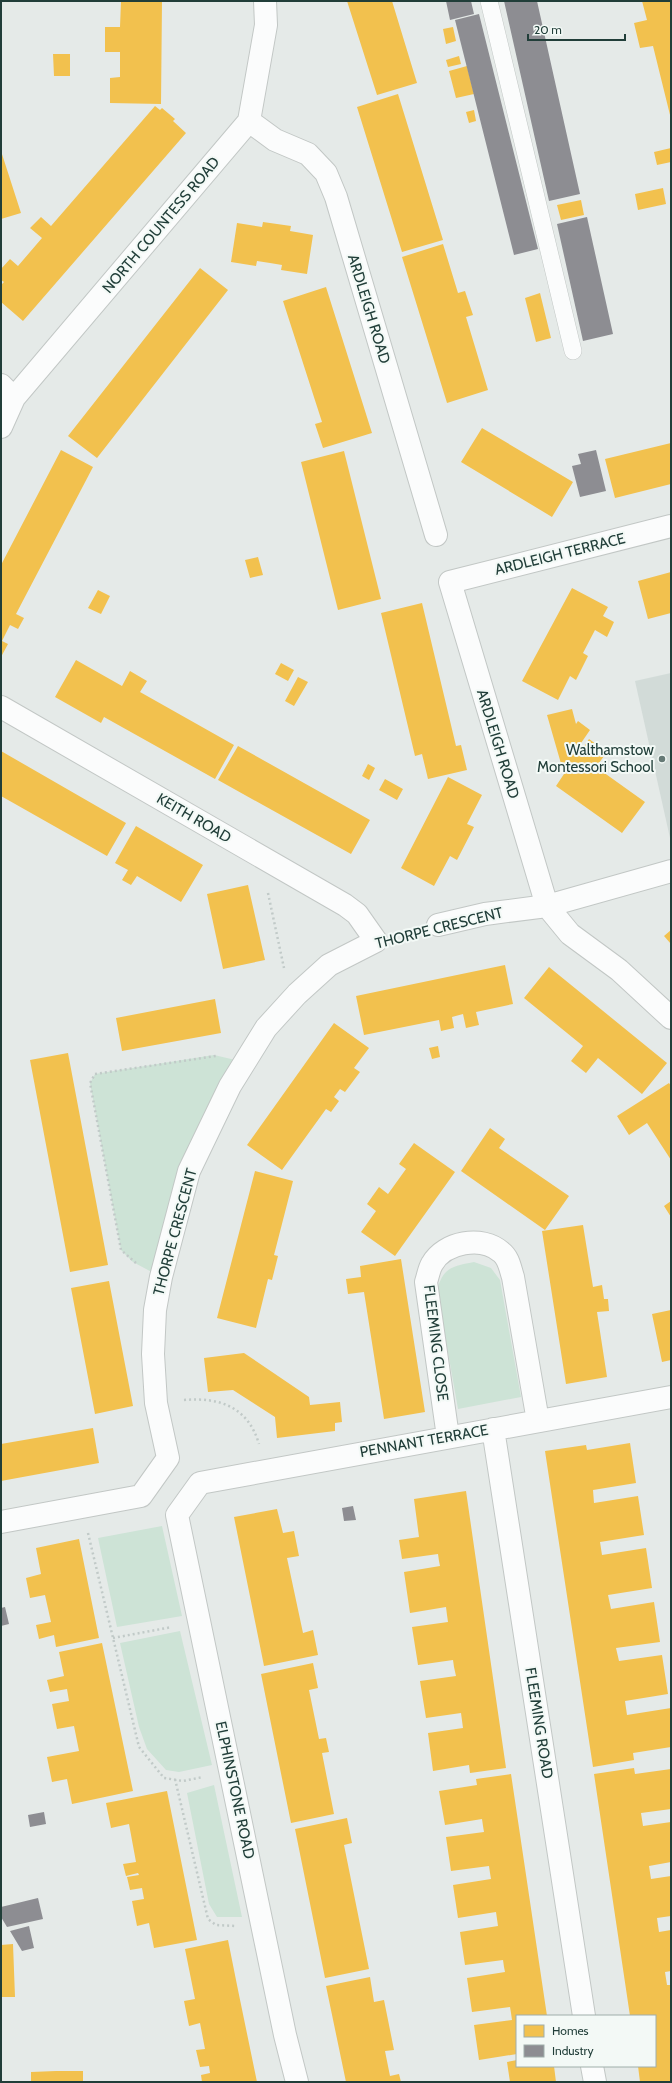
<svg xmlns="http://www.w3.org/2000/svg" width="672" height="2083" viewBox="0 0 672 2083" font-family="Cabin,sans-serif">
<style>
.built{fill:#d2dbd8}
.green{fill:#cde3d6}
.homes{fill:#f2c14e}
.industry{fill:#8d8d92}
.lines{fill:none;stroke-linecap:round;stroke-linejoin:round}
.lane-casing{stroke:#c2c7c5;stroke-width:18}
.street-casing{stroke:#c2c7c5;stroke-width:24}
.path{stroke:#c1cac8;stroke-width:2.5;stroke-dasharray:2 3;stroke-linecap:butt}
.lane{stroke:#fbfcfc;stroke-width:17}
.street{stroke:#fbfcfc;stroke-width:22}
.poi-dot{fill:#667a76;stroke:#f3f9f6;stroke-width:1.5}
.labels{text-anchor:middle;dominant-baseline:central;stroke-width:4;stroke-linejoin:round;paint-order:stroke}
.street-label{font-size:15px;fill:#213e39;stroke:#f3f9f6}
.poi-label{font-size:15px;fill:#213e39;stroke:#f3f9f6;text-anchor:end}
</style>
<rect width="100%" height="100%" fill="#e5eae8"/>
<path class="built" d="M671 673V838H670L635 681Z"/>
<path class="green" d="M214 1055 244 1062 230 1086 161 1277 133 1262 121 1250 90 1083 95 1074Z
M474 1262 491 1268 500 1280 521 1397 458 1409 437 1290C443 1268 452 1266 474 1262Z
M162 1526 182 1616 117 1627 98 1538Z
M180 1631 212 1765 179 1772 166 1770 147 1749 139 1727 120 1643Z
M214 1785 242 1917H217L209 1904 187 1793Z"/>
<path class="homes" d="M121 1H162L161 104 110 103V78L120 77V52H105V27H120Z
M347 1H392L417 83 377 95Z
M642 1H671V119L653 46 640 48 634 23 647 20Z
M453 27 456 41 446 44 443 29Z
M53 54H70V76H54Z
M459 56 461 64 448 67 446 60Z
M467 66 474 94 456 98 449 71Z
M398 94 443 240 402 252 357 107Z
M155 106 160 110 162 108 175 119 173 121 186 133 23 321 1 302V285L4 282 1 280V269L10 259 18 266 42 238 30 228 41 217 51 226Z
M474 110 476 121 469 123 466 112Z
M671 148V162L657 165 654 152Z
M1 151 21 213 1 219Z
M663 188 666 204 638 210 635 194Z
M581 200 584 215 561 220 557 205Z
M263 222 291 226 290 231 313 235 307 274 281 270 282 265 270 263 257 261 256 266 231 262 237 223 262 227Z
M443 244 458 293 465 291 473 315 466 317 488 390 447 403 402 257Z
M200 268 228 290 97 458 68 436Z
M326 287 372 433 323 448 315 424 322 422 283 301Z
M540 293 551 338 536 342 525 298Z
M482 428 573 482 552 517 461 462Z
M671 443V484L615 498 605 459Z
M61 450 93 467 16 614 24 618 18 629 10 625 2 641 8 644 1 657V565Z
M344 451 381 599 338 610 301 462Z
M258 557 263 575 250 578 245 560Z
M671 572V613L648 619 638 581Z
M572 588 608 607 603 616 614 622 607 637 595 630 583 653 588 656 576 680 570 676 558 700 522 681Z
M98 590 110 596 101 614 88 608Z
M422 603 456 746 461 745 467 770 428 779 422 754 415 756 381 613Z
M76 660 122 686 130 671 147 681 140 692 234 745 215 779 104 717 101 723 55 697Z
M281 663 294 670 288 681 275 674Z
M298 677 308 682 294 706 285 701Z
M572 709 576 724 578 721 590 730 579 746 580 748H583L589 739 607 752 596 767 645 802 622 833 556 786 564 774 547 715Z
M238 746 370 820 351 854 218 780Z
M1 751 126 823 107 856 1 796Z
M368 764 375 768 369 780 362 776Z
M448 777 482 795 467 824 474 827 457 860 450 856 434 886 401 868Z
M385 779 403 789 397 800 379 790Z
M136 826 203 865 181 902 137 876 131 885 122 880 128 870 115 863Z
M248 885 265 960 223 969 207 894Z
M671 930V944L664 936Z
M505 965 513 1004 476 1012 479 1025 466 1028 463 1014 452 1017 454 1028 441 1031 439 1020 364 1035 356 996Z
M549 967 667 1063 642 1094 598 1058 586 1073 571 1061 583 1046 524 998Z
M215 999 221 1033 122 1051 116 1018Z
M334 1023 369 1048 354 1068 360 1072 345 1092 340 1089 334 1097 339 1101 331 1112 326 1109 282 1170 247 1145Z
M438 1046 440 1057 432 1059 429 1048Z
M68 1053 108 1265 70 1272 30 1060Z
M669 1083 671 1086V1160L647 1123 629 1135 617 1116Z
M490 1128 505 1139 499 1148 569 1196 545 1230 461 1171Z
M414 1143 455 1172 395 1256 361 1232 376 1211 367 1204 379 1187 388 1194 406 1169 399 1164Z
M255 1171 293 1181 274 1255 278 1256 272 1280 268 1279 256 1328 217 1318Z
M671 1201V1217L664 1206Z
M583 1225 593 1287 602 1285 604 1299H608L609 1311 597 1312 607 1377 566 1384 542 1231Z
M401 1259 425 1412 384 1419 364 1292 348 1294 346 1279 361 1277 360 1266Z
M109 1281 133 1406 95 1414 71 1288Z
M671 1310V1360L662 1362 652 1314Z
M244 1353 309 1397 310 1405 340 1402 342 1422 335 1423V1431L277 1438 275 1417 233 1390 208 1392 204 1358Z
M93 1428 99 1463 1 1481V1444Z
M630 1443 636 1483 593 1490 594 1503 638 1496 644 1535 600 1542 602 1555 646 1548 652 1588 608 1595 611 1609 654 1602 660 1642 616 1648 619 1661 662 1655 668 1694 625 1701 627 1715 671 1708V1747L633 1753 634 1760 593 1767 545 1451 586 1445 587 1450Z
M466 1491 506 1768 470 1773 469 1765 433 1771 428 1733 463 1728 461 1713 426 1718 420 1681 456 1676 454 1667 453 1660 418 1665 412 1627 448 1622 447 1615 446 1607 410 1613 404 1572 440 1566 439 1561 438 1554 402 1559 399 1540 419 1537 414 1499Z
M277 1509 283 1533 294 1531 299 1556 287 1558 303 1633 313 1630 318 1655 264 1666 234 1517Z
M79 1539 99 1638 56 1647 54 1635 39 1639 36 1625 51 1622 45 1595 30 1598 26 1578 41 1574 36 1548Z
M102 1643 133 1791 72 1804 67 1779 52 1782 47 1757 79 1751 74 1726 57 1729 52 1704 69 1701 67 1689 50 1692 47 1680 64 1676 59 1652Z
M313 1663 318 1688 309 1690 319 1739 326 1738 329 1752 322 1753 334 1814 291 1823 261 1674Z
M634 1768 635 1774 671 1769V1809L641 1813 643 1826 671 1822V1862L649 1866 651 1879 671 1876V1916L657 1918 659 1932 671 1930V1971L665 1972 667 1985H671V2082H640L638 2066H655V2016H630L594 1774Z
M511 1774 547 2016H517V2054L479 2060 474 2025 512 2020 511 2013 510 2007 472 2012 467 1978 505 1972 504 1967 503 1960 465 1965 460 1932 498 1926 496 1912 458 1918 453 1885 491 1879 490 1873 489 1866 451 1871 446 1837 484 1832 483 1826 482 1819 445 1825 439 1791 477 1785 476 1779Z
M167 1791 197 1940 154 1948 149 1923 137 1926 132 1901 144 1899 142 1888 130 1890 127 1877 139 1875 138 1873 126 1876 123 1864 136 1862 129 1824 111 1828 106 1803Z
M347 1818 352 1843 344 1845 369 1969 325 1978 295 1829Z
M228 1940 238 1990 257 2082H202L201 2075 210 2073 209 2066 200 2067 196 2050 205 2049 200 2023 189 2026 184 2001 195 1999 185 1949Z
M13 1944 15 1997H1V1945Z
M370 1977 374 2002 384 2000 394 2050 385 2051 390 2076 399 2074 401 2082H346L326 1986Z
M517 2060V2066H554L556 2082H510L507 2062Z
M56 2071H83V2082H31V2072Z"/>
<path class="industry" d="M446 1H471L474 14 450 20Z
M504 1H537L580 194 549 201Z
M479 14 538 249 514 255 455 20Z
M587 217 613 334 583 341 557 224Z
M596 450 606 491 580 497 572 466 581 464 578 454Z
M353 1506 356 1520 344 1521 342 1508Z
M5 1607 9 1624 1 1626V1608Z
M44 1812 46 1824 30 1827 28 1815Z
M38 1898 43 1919 7 1927 1 1917V1907Z
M29 1926 34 1948 22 1951 10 1931Z"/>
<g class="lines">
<g class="lane-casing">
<path id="lane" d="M489 1 573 351"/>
</g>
<g class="street-casing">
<path id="street" d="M249 121 275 140 308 154 326 173 336 197 436 535
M1 385 14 398
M1 427 14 398 249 121 266 25 265 1
M671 526 450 582 547 906 570 934 619 970 671 1018
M1 707 345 905 357 914 376 941 329 965 297 994 266 1028 230 1086 189 1171 161 1277 155 1310 153 1354 156 1403 168 1458 141 1496 1 1522
M438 925 485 914 547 906 671 871
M493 1429 584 2016
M448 1437 426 1282C428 1276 429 1269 432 1264 444 1242 482 1235 501 1252 509 1258 510 1268 513 1277L538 1421
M592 2066 595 2082
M297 2082 285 2035 177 1515 200 1483 671 1397"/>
</g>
<path class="path" d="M268 893 284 968
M136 1263 121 1250 90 1083 95 1074 216 1056
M184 1400C220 1397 248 1407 259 1444
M88 1533 139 1747 164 1778 183 1781 203 1777
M113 1638 172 1627
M175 1779 208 1919 216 1925 235 1926"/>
<use href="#lane" class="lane"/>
<use href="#street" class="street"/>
</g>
<circle class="poi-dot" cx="662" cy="759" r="4"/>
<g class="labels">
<g class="street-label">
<text transform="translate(161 225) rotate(-50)">NORTH COUNTESS ROAD</text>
<text transform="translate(369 309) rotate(73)">ARDLEIGH ROAD</text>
<text transform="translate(560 554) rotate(-14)">ARDLEIGH TERRACE</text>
<text transform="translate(498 744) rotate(73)">ARDLEIGH ROAD</text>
<text transform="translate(194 818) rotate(30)">KEITH ROAD</text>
<text transform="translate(439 928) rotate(-14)">THORPE CRESCENT</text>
<text transform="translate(175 1232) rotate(-75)">THORPE CRESCENT</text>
<text transform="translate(436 1343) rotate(83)">FLEEMING CLOSE</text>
<text transform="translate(424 1441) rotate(-10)">PENNANT TERRACE</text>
<text transform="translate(539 1723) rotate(81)">FLEEMING ROAD</text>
<text transform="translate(235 1790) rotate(78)">ELPHINSTONE ROAD</text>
</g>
<g class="poi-label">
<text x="654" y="750">Walthamstow<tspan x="654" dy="17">Montessori School</tspan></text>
</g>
</g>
<rect width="672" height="2083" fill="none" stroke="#213e39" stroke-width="4"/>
<rect x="516" y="2015" width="140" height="52" fill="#f3f9f6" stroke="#9faeaa"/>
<rect x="524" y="2025" width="20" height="12" fill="#f2c14e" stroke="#9faeaa"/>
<text x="552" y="2035" font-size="12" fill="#213e39">Homes</text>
<rect x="524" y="2045" width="20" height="12" fill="#8d8d92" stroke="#9faeaa"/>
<text x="552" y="2055" font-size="12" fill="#213e39">Industry</text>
<path d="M528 34v6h97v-6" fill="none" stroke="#213e39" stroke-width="2"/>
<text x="534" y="34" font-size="12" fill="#213e39" stroke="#f3f9f6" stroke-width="3" paint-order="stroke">20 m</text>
</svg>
